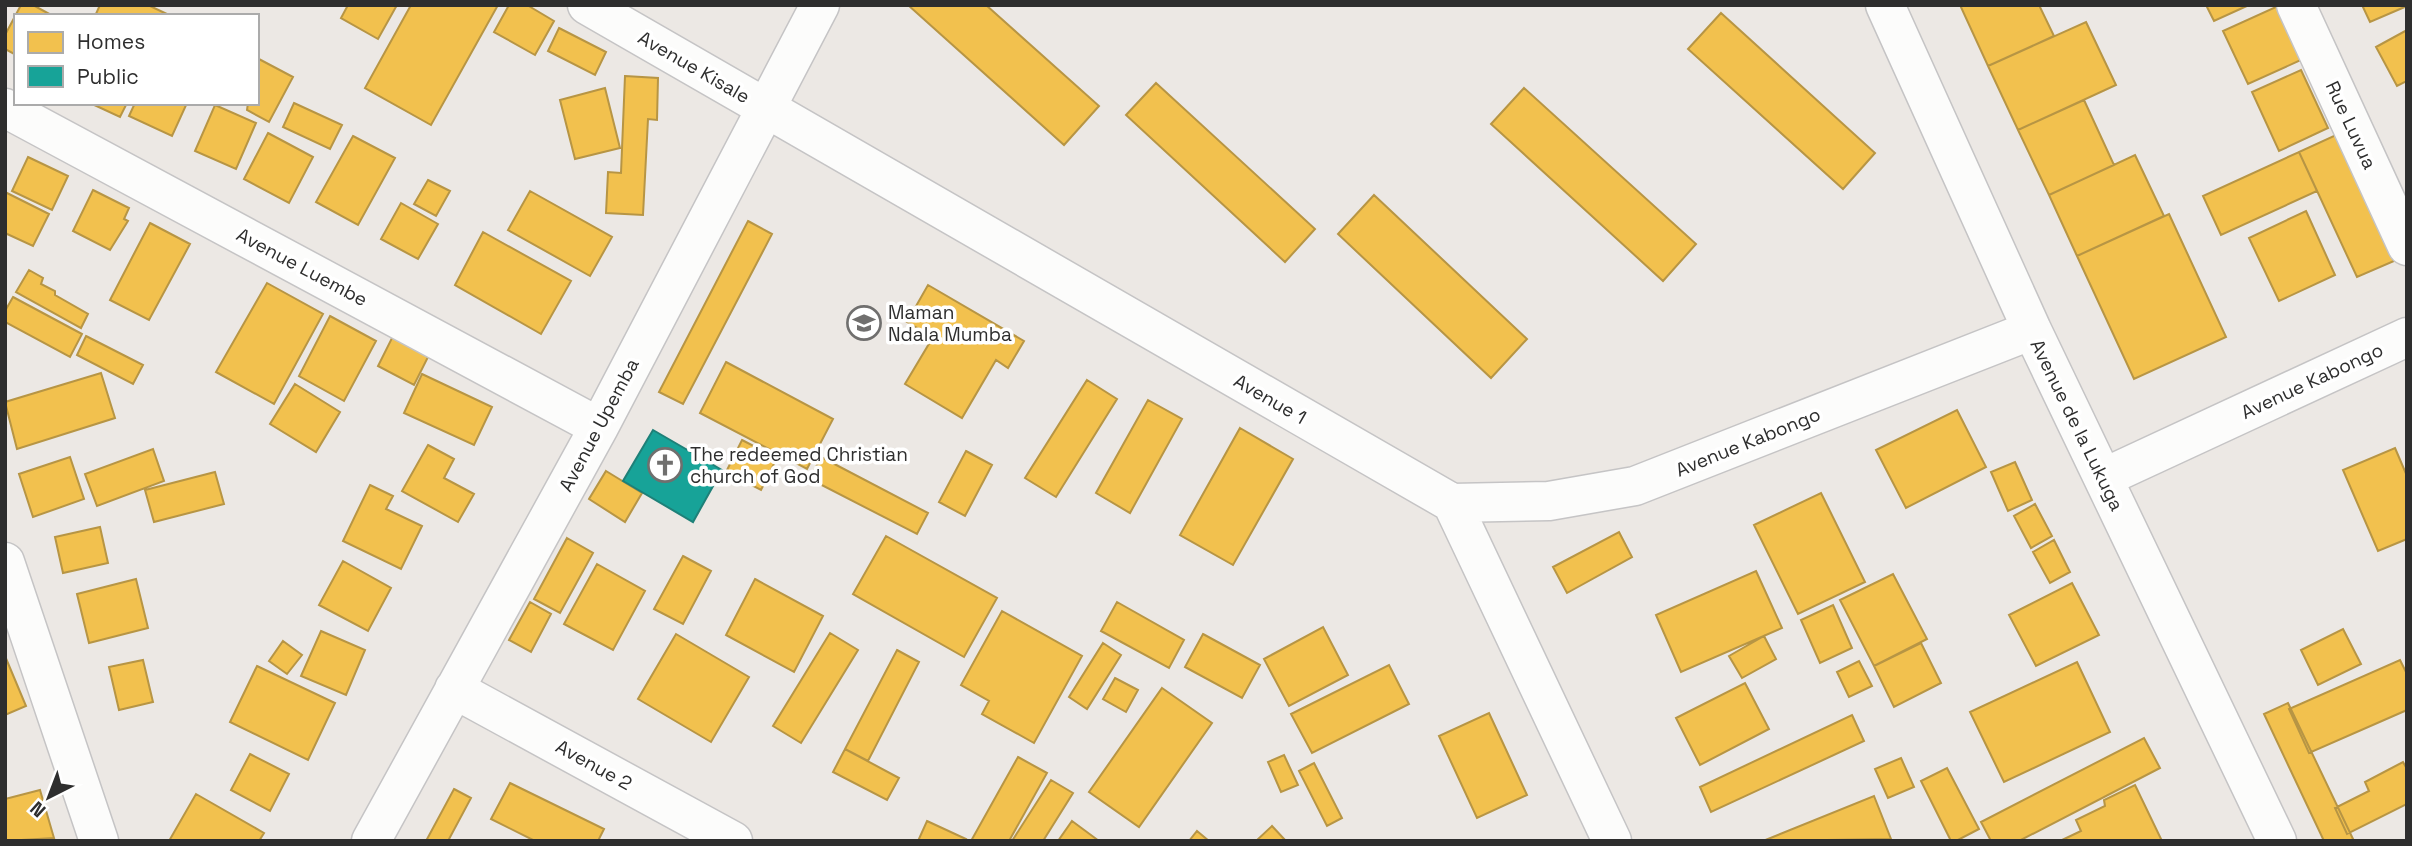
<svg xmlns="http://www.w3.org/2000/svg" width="2412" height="846" viewBox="0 0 2412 846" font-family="'Space Grotesk',sans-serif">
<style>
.homes{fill:#f2c14e;stroke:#b79544;stroke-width:2}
.public{fill:#17a398;stroke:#1e8078;stroke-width:2}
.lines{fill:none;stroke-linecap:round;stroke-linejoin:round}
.minor-casing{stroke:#c5c4c5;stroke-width:41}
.minor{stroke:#fcfcfb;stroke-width:38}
.labels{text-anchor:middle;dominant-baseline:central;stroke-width:7;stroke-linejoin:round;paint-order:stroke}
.street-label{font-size:19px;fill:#2e2e2e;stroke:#fff}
.poi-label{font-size:19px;fill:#2e2e2e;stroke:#fff;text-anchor:start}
</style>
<rect width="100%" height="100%" fill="#ece8e4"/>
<path class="homes" d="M21 5H33L53 16H16V55L5 49V35Z
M100 5H148L169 15 95 16Z
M348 5H397L378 39 341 18Z
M411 5H498L431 125 365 88Z
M509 5H527L554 21 535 55 494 32Z
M908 5H986L1099 106 1064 145Z
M1960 5H2039L2054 36 1988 66Z
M2206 5H2249L2214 21Z
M2362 5H2407V6L2370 22Z
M2278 6 2303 59 2248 84 2223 31Z
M1721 13 1875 153 1843 189 1688 49Z
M2086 22 2116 85 2018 130 1988 66Z
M559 28 606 52 595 75 548 51Z
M2407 30V81L2397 86 2376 47Z
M257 58 293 77 269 122 247 110 248 103H257Z
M2301 70 2328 128 2279 151 2252 92Z
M625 76 658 78 657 120 648 119 643 215 606 213 608 172 621 173Z
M1156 83 1315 229 1285 262 1126 115Z
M605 88 620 148 575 159 560 100Z
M1524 88 1696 244 1663 281 1491 124Z
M2084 100 2114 165 2049 195 2018 130Z
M90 103H127L120 117Z
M135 103H187L172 136 129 116Z
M294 103 342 125 330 149 283 127Z
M215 105 256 123 236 169 195 151Z
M268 133 313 157 289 203 244 179Z
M2336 135 2394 261 2357 277 2299 152Z
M353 136 395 158 358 225 316 202Z
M2299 152 2317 191 2221 235 2203 196Z
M2135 155 2164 216 2077 256 2049 195Z
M28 157 68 176 52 210 12 191Z
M428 180 450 191 436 216 414 204Z
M93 190 129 208 124 219 128 221 110 250 73 231Z
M530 191 612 237 590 276 508 230Z
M5 192 49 214 33 246 5 233Z
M1374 195 1527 339 1491 378 1338 234Z
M401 203 438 224 418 259 381 239Z
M2306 211 2335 275 2279 301 2249 238Z
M2169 214 2226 337 2134 379 2077 256Z
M748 221 772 234 683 404 659 392Z
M150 223 190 244 149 320 110 300Z
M483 232 571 281 541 334 455 285Z
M29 270 43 278 41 284 55 291V295L88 314 81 328 16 292Z
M267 283 323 314 274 404 216 372Z
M928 285 1024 341 1008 368 996 360 962 418 905 384 933 337 907 322Z
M13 297 82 334 70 357 5 322V311Z
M330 316 376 341 344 401 299 376Z
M86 336 143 365 133 384 77 355Z
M393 336 429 355 414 385 378 366Z
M726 362 833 419 807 469 700 413Z
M101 373 115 418 17 449 5 402Z
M422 374 492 407 474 445 404 413Z
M1087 380 1117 399 1056 497 1025 478Z
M295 384 340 412 316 452 270 424Z
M1148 400 1182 419 1130 513 1096 493Z
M1957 410 1986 467 1906 508 1876 450Z
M1240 428 1293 459 1233 565 1180 535Z
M742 440 777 458 761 490 726 472Z
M428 445 454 459 444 478 474 494 458 522 402 491Z
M2395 448 2407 476V539L2378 551 2343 470Z
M153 449 164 481 97 506 85 474Z
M966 451 992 465 965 516 939 502Z
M70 457 84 499 33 517 19 474Z
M821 457 928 513 917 534 810 479Z
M2015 462 2032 500 2008 511 1991 472Z
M606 471 642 493 625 522 589 499Z
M215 472 224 504 154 522 145 490Z
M370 485 393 496 386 509 422 526 401 569 343 541Z
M1821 493 1865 582 1798 614 1754 525Z
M2035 504 2052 536 2031 548 2014 516Z
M100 527 108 563 63 573 55 537Z
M1619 532 1632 557 1567 593 1553 567Z
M886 536 997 598 964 657 853 594Z
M567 538 593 553 560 613 534 599Z
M2054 540 2070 572 2050 583 2033 552Z
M683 556 711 571 683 624 654 609Z
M343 561 391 588 368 631 319 605Z
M597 564 645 591 613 650 564 624Z
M1756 571 1782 628 1681 672 1656 615Z
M1893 574 1927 639 1874 666 1840 600Z
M136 579 148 628 89 643 77 594Z
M755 579 823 616 794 672 726 635Z
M2072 583 2099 635 2036 666 2009 615Z
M530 602 551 614 531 652 509 640Z
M1117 602 1184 640 1169 668 1101 631Z
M1833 605 1852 648 1820 663 1801 620Z
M1002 611 1082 656 1034 743 982 714 989 701 961 685Z
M1323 627 1348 675 1289 706 1264 659Z
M2343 629 2361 664 2318 685 2301 650Z
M321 631 365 650 346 695 301 676Z
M830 633 858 650 801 743 773 726Z
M676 634 749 677 711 742 638 699Z
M1203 634 1260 665 1242 698 1185 667Z
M1764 636 1776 659 1742 678 1729 656Z
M283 641 302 655 287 674 269 661Z
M1103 643 1121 655 1087 709 1069 697Z
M1921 643 1941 683 1894 707 1874 666Z
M897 650 919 662 868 761 845 749Z
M5 656 26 706 5 715Z
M143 660 153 702 119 710 109 667Z
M2400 660 2407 674V710L2309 753 2289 709Z
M1859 661 1872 686 1849 697 1837 672Z
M2077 662 2110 732 2004 782 1970 712Z
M1389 665 1409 704 1312 753 1291 714Z
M257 666 335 703 308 760 230 722Z
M1115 678 1138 690 1126 712 1103 699Z
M1745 683 1769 729 1700 765 1676 718Z
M1162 688 1212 723 1139 827 1089 792Z
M2288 703 2354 841H2324L2264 714Z
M1489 713 1527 795 1477 818 1439 736Z
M1852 715 1864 741 1711 812 1700 787Z
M2144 738 2160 768 2019 841H1991L1981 822Z
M845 749 899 778 887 800 833 772Z
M250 754 289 774 270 811 231 790Z
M1284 755 1298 785 1281 792 1268 762Z
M1018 757 1047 773 1009 841H971Z
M1901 758 1914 787 1888 798 1875 769Z
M2403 762 2407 769V804L2347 834 2335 808 2369 791 2365 782Z
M1314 763 1342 818 1327 826 1299 771Z
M1947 768 1979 829 1956 841H1951L1921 781Z
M1051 780 1073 793 1043 841H1012Z
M510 783 604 829 598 841H535L491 819Z
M2135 785 2162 841H2060L2081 831 2076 820 2105 806 2104 800Z
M454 789 471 798 448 841H426Z
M40 790 54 838 5 841V799Z
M196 794 264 833 259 841H169Z
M1874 796 1891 839 1763 841Z
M927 821 966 839 965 841H918Z
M1072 821 1099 841H1058Z
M1272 826 1286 841H1256Z
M1197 831 1209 841H1189Z"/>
<path class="public" d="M653 430 722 470 693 522 623 481Z"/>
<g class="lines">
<g class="minor-casing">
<path id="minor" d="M587 5 1452 503 1612 841
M1885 5 2032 330 2277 841
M2296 5 2407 246
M5 108 599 427
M2103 478 2407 337
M1452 503 1549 501 1635 486 2032 330
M5 562 99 841
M454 689 733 841
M371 841 599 427 820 5"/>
</g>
<use href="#minor" class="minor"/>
</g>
<defs>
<g id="school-ring" transform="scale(1.75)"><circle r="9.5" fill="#fff" stroke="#706f6e" stroke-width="1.5"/><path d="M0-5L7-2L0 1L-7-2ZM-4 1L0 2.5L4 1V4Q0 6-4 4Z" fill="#706f6e"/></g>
<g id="church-ring" transform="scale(1.75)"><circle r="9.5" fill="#fff" stroke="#706f6e" stroke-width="1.5"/><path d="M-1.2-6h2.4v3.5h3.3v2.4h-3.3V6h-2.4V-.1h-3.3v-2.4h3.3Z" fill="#706f6e"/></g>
</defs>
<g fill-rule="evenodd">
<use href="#school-ring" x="864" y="323"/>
<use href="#church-ring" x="665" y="465"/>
</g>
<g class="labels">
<g class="street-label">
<text transform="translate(694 67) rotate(30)">Avenue Kisale</text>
<text transform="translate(2351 125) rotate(65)">Rue Luvua</text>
<text transform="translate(302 267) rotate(28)">Avenue Luembe</text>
<text transform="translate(2312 381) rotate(-25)">Avenue Kabongo</text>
<text transform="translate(1270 399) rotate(30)">Avenue 1</text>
<text transform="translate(599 425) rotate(-62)">Avenue Upemba</text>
<text transform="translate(2077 425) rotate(64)">Avenue de la Lukuga</text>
<text transform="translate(1748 442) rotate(-22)">Avenue Kabongo</text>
<text transform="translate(594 765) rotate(29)">Avenue 2</text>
</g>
<g class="poi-label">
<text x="888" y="312">Maman<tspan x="888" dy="22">Ndala Mumba</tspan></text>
<text x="690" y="454">The redeemed Christian<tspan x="690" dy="22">church of God</tspan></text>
</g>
</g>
<rect width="2412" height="846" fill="none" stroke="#2e2e2e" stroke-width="14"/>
<rect x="14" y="14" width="245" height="91" fill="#ffffff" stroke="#ababab" stroke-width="2"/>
<rect x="28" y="32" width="35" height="21" fill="#f2c14e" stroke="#ababab" stroke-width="2"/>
<text x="77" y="49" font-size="21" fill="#2e2e2e">Homes</text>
<rect x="28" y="66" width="35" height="21" fill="#17a398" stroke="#ababab" stroke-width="2"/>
<text x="77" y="84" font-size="21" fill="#2e2e2e">Public</text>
<g transform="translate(49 797) rotate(222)" stroke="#ffffff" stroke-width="5" paint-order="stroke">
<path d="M0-5L12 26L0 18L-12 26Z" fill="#2e2e2e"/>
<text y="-10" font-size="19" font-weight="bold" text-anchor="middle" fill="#2e2e2e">N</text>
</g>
</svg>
